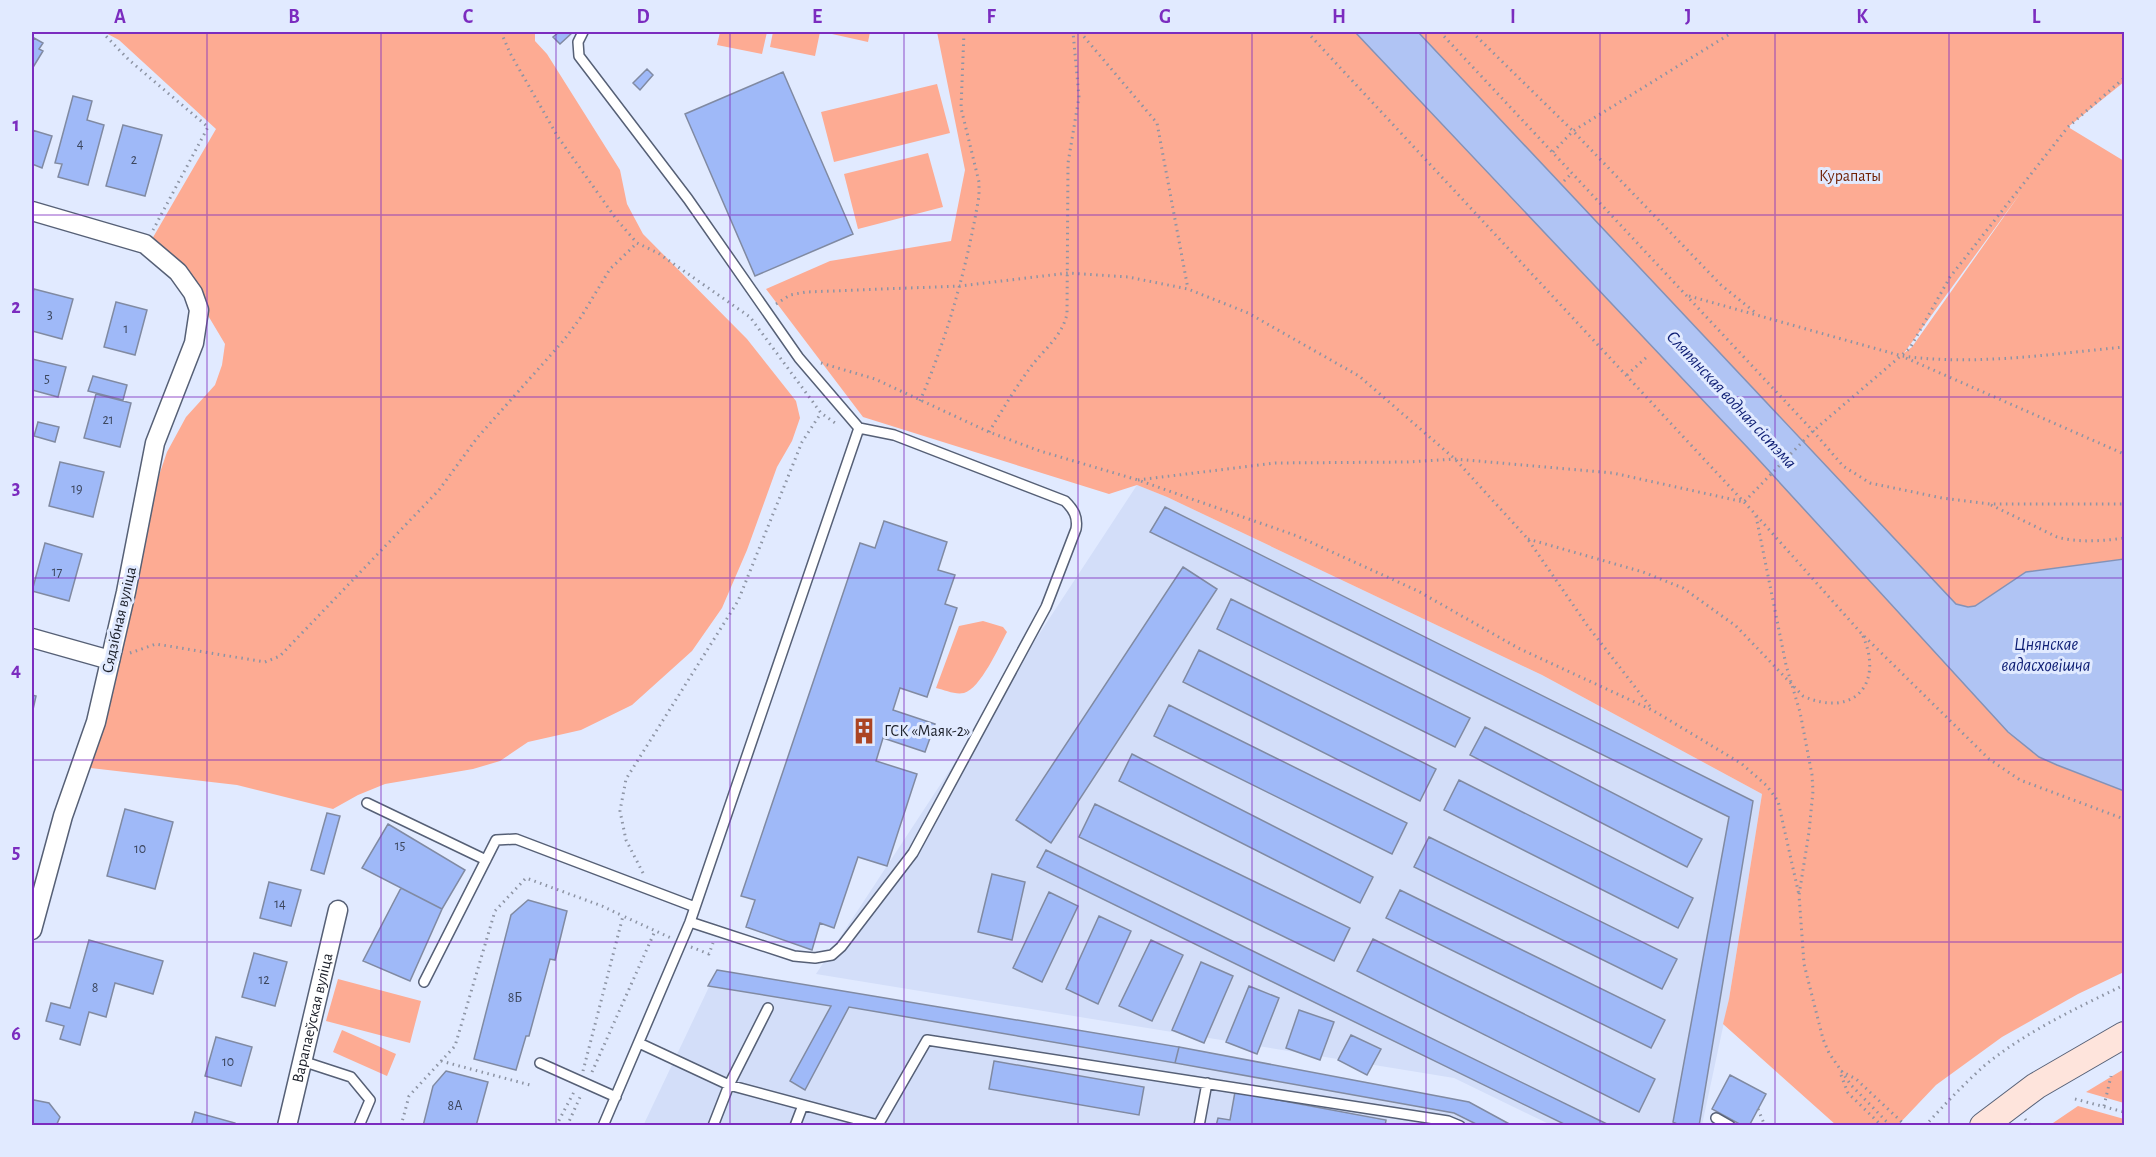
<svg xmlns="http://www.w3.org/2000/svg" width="2156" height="1157" viewBox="0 0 2156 1157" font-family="'Alegreya Sans',sans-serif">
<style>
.built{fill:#d3def9}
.green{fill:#fdab93;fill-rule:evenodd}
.water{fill:#b0c4f4;stroke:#8392b7;stroke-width:1.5}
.building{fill:#9fb9f8;stroke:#808aa2;stroke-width:1.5}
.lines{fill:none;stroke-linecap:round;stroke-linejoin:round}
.lane-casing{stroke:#566076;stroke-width:12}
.street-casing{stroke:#566076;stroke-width:21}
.secondary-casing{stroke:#566076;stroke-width:28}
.path{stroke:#8d94a4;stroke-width:3;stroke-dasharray:1.5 4.5;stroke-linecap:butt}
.lane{stroke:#fff;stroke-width:9}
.street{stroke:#fff;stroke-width:18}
.secondary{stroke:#fee4dc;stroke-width:26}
.grid{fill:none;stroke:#7b2cbf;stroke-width:1.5;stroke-opacity:0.55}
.labels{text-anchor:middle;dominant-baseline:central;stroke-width:6;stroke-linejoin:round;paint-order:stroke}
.number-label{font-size:14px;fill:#3c465d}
.park-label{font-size:16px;fill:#6f1f02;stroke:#e1eaff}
.street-label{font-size:16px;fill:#1b1f29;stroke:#e1eaff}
.poi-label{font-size:16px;fill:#1b1f29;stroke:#e1eaff;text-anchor:start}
.water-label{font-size:18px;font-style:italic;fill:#0c1c73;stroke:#e1eaff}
.neatline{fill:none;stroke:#7b2cbf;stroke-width:2}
.grid-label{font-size:20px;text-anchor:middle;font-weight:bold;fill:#7b2cbf}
</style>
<rect width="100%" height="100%" fill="#e1eaff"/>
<path class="built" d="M1137 485 1167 497 1542 675 1762 794 1729 999 1702 1125H1551L1454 1078 816 974Z
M717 970 1179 1047 1469 1102 1513 1125 643 1126Z"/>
<path class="green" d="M104 32H535V41L547 54 620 170 627 204 643 234 747 339 796 401 800 418 792 441 777 467 747 550 722 608 692 651 632 705 581 730 528 742 500 761 473 769 385 784 358 795 333 809 237 785 82 767 136 543 167 452 186 417 215 385 222 365 225 344 194 292 148 246 216 129 119 40Z
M720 32H767L762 54 717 45Z
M773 32H820L815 56 770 47Z
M823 32H870L868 42Z
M937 32H1355L1748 448 2008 732 2040 757 2057 765 2124 791V972L2078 994 2002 1037 1936 1085 1898 1125H1836L1723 1024 1729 999 1762 794 1542 675 1167 497 1137 485 1109 494 863 417 766 289 830 261 951 241 965 170Z
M1418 32H2124V82L2068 127 2124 161V559L2026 572 1975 606 1968 607 1956 604ZM2022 191 1912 347 1904 353Z
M937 84 950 133 834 162 821 112Z
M928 153 943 207 858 229 844 174Z
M983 621 1003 627 1007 632C999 647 980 689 964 693 955 695 945 690 936 688L959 626Z
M338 979 421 1001 410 1043 326 1021Z
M342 1030 396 1054 387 1076 333 1052Z
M2124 1069V1103L2086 1092Z
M2078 1106 2124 1119V1125H2050Z"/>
<path class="water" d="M1355 32H1418L1956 604 1968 607 1975 606 2026 572 2124 559V791L2057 765 2039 757 2008 732 1748 448Z"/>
<path class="building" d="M559 32H573L560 44 553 37Z
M34 38 43 43 39 49 43 51 32 69V43Z
M647 69 653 75 640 90 633 83Z
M783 72 853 234 755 276 685 114Z
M73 96 92 101 87 120 104 125 88 185 58 177 62 164 55 163Z
M123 125 162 135 145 196 106 186Z
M32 130 52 136 42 168 32 164Z
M34 289 73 299 62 339 32 331V296Z
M116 302 147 310 135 355 104 347Z
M32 359 66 367 58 397 32 390Z
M93 376 127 385 123 400 88 391Z
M96 394 131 403 120 447 84 438Z
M38 422 59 427 55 442 34 436Z
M60 462 104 472 93 517 49 506Z
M1165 507 1753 801 1699 1126H1681L1673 1122 1729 817 1150 532Z
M884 521 947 542 938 570 955 575 945 604 957 608 927 697 900 688 893 710 935 724 925 752 883 738 876 761 917 774 887 866 858 857 834 928 820 923 812 950 746 927 755 900 741 896 860 543 875 548Z
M45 543 82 554 69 601 32 591Z
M1183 567 1217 589 1051 843 1016 820Z
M1231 599 1470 718 1455 747 1217 629Z
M1199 650 1436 769 1420 801 1183 682Z
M32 695 36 696 32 714Z
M1169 705 1407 823 1392 854 1154 736Z
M1485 727 1702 839 1687 867 1470 755Z
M1132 754 1373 877 1360 903 1119 781Z
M1459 780 1693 898 1678 928 1444 810Z
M1095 804 1350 928 1334 961 1079 837Z
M125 809 173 822 155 889 107 876Z
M327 813 340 816 324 874 311 870Z
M388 824 465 870 442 909 362 868Z
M1429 837 1677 959 1662 989 1414 867Z
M1046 850 1611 1126H1568L1037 867Z
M992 874 1025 882 1012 940 978 932Z
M269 882 301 890 291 926 260 918Z
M401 888 442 909 410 981 363 961Z
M1400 890 1665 1020 1651 1048 1386 918Z
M1049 892 1078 906 1042 982 1013 968Z
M528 900 567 911 555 960 550 959 529 1036H526L516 1070 474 1059 511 915Z
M1099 916 1131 931 1098 1004 1066 989Z
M1373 939 1655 1079 1639 1112 1357 971Z
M89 940 163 961 153 994 115 983 106 1017 89 1012 80 1045 60 1039 64 1026 46 1021 51 1003 70 1008Z
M1151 940 1183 955 1152 1021 1119 1006Z
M254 953 287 962 275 1006 242 997Z
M1201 962 1233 976 1204 1043 1172 1030Z
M717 970 1179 1047 1175 1063 849 1007 805 1090 790 1081 831 1006 708 986Z
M1249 986 1279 998 1257 1054 1226 1042Z
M1299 1010 1334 1022 1320 1060 1286 1048Z
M1351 1035 1381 1049 1367 1075 1338 1060Z
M216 1037 252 1047 241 1086 205 1076Z
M1179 1047 1469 1102 1513 1126H1480L1454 1113 1175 1063Z
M994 1061 1144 1087 1139 1115 989 1089Z
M446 1071 488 1082 476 1126H423L433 1086Z
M1730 1075 1766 1094 1749 1126H1743L1712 1109Z
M1235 1092 1386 1120 1385 1126H1216L1218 1118 1230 1120Z
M34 1100 49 1103 60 1117 56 1126H32V1101Z
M195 1112 235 1123V1126H191Z"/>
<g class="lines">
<g class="lane-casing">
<path id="lane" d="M583 32 578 42 579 56 688 199 799 358 859 428 894 435 1065 501C1074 510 1078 517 1076 529L1046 607 913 853 841 947 832 955 815 958 794 956 690 922
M367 803 486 860
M424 982 496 840 516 839 695 907
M639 1043 729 1085 878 1125 927 1040 1448 1121 1460 1126
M302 1061 351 1077 370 1100 359 1126
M540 1063 616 1097
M1716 1118 1730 1126
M603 1126 690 922 859 428
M713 1126 729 1085 768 1008
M795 1126 803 1105
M1199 1126 1207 1083"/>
</g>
<g class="street-casing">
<g id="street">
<path d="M32 211 145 244 178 272 193 293 199 310 194 343 155 443 126 592 96 722 63 816 32 930"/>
<path d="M32 638 110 660"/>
<path id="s1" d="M287 1126 338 910"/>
</g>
</g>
<g class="secondary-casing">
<path id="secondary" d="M1983 1126 2036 1086 2124 1035"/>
</g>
<path class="path" d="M102 32 129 60 208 127 153 230
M501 32 510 53 558 137 617 220 637 243 658 253 750 317 821 413 838 425
M1080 32 1157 123 1188 289
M1307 32 1756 515 1861 633 1989 759 2020 780 2124 819
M1440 32 1813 431 1843 466 1870 483 1942 498 1990 504H2124
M1472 32 1573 131 1721 285 1757 314
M1553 152 1573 131 1733 32
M1564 181 1572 173
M1689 296 1902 356C1977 366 2050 354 2124 347
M776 304 790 295 806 292 960 286 1068 273 1128 277 1188 289 1248 313 1359 376 1455 459 1527 538 1587 625 1652 709
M1906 358 2124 454
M821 363 875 379 989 432 1040 451 1138 480 1297 536 1418 591 1518 648 1654 711 1742 764 1767 786 1778 801 1799 895
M1627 375 1649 355
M920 401C948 335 967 267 979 196V182L961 108 964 32
M989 432C1003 409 1017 385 1033 364 1047 347 1062 335 1067 314L1068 163 1079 97 1073 32
M1138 480 1275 463 1407 462 1455 459 1613 473 1744 502 1813 431 1910 348 1950 277 2068 127 2124 78
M1991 505 2057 537C2078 543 2103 541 2124 538
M1756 516 1786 665 1800 712 1812 775 1813 791 1809 832 1799 895 1804 964 1823 1039 1829 1053 1851 1085 1886 1121 1893 1126
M1528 539 1643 572 1683 588 1736 626 1803 696C1854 719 1885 683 1862 634
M130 653 156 644 265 662 280 656 439 490 477 438 564 340 581 317 610 269 637 243
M643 873 626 840 620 811 626 779 738 601 802 442 821 413
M691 947 709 954 713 943
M441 1061 530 1085
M583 1071 623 916 671 938
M1841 1071 1856 1079 1906 1126
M592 1072 655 931
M1841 1075 1848 1093 1882 1126
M2075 1099 2124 1112
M2104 1106 2111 1076
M1758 1109 1765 1126
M2025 1119 2031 1126
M401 1126 409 1096 455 1046 495 911 526 878 602 906 623 916
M556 1126 575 1090
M567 1126 581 1095
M1925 1126C1944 1105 1963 1085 1984 1066 2025 1032 2077 1008 2124 985"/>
<use href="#lane" class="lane"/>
<use href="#street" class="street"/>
<use href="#secondary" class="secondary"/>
</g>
<path class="grid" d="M207 32V1126M381 32V1126M556 32V1126M730 32V1126M904 32V1126M1078 32V1126M1252 32V1126M1426 32V1126M1600 32V1126M1775 32V1126M1949 32V1126M32 215H2124M32 397H2124M32 578H2124M32 760H2124M32 942H2124"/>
<defs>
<g id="building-bare" transform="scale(2.07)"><path d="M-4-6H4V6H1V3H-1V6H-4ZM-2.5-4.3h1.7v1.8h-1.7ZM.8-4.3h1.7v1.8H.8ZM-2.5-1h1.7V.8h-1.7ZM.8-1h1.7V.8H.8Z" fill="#ab4423" stroke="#e1eaff" stroke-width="2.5" paint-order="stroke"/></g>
</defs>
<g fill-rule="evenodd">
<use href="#building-bare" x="864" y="731"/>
</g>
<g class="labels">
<g class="number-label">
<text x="80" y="144">4</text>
<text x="134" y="160">2</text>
<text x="50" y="315">3</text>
<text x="126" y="329">1</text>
<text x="47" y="379">5</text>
<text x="108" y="420">21</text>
<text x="77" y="489">19</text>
<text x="57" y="572">17</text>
<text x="400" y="846">15</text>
<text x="140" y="849">10</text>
<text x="280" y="904">14</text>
<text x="264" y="980">12</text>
<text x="95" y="988">8</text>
<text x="515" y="998">8Б</text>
<text x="228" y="1062">10</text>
<text x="455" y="1106">8А</text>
</g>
<g class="park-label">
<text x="1850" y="176">Курапаты</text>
</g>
<g class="street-label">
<text transform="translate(119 620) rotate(-77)">Сядзібная вуліца</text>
<text stroke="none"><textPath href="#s1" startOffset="111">Варапаеўская вуліца</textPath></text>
</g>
<g class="poi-label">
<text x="884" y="731">ГСК «Маяк-2»</text>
</g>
<g class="water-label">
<text transform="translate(1731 400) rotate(47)">Сляпянская водная сістэма</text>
<text x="2046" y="645">Цнянскае<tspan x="2046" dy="21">вадасховішча</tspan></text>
</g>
</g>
<rect width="2156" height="1157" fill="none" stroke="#e1eaff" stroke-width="66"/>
<rect x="33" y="33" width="2090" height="1091" class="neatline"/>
<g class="grid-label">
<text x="120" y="23">A</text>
<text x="294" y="23">B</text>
<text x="468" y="23">C</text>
<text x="643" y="23">D</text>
<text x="817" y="23">E</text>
<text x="991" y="23">F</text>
<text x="1165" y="23">G</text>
<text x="1339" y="23">H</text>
<text x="1513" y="23">I</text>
<text x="1688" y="23">J</text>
<text x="1862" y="23">K</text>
<text x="2036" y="23">L</text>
<text x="16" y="131">1</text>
<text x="16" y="313">2</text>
<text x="16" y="494">3</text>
<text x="16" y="676">4</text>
<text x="16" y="858">5</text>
<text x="16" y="1040">6</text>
</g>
</svg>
